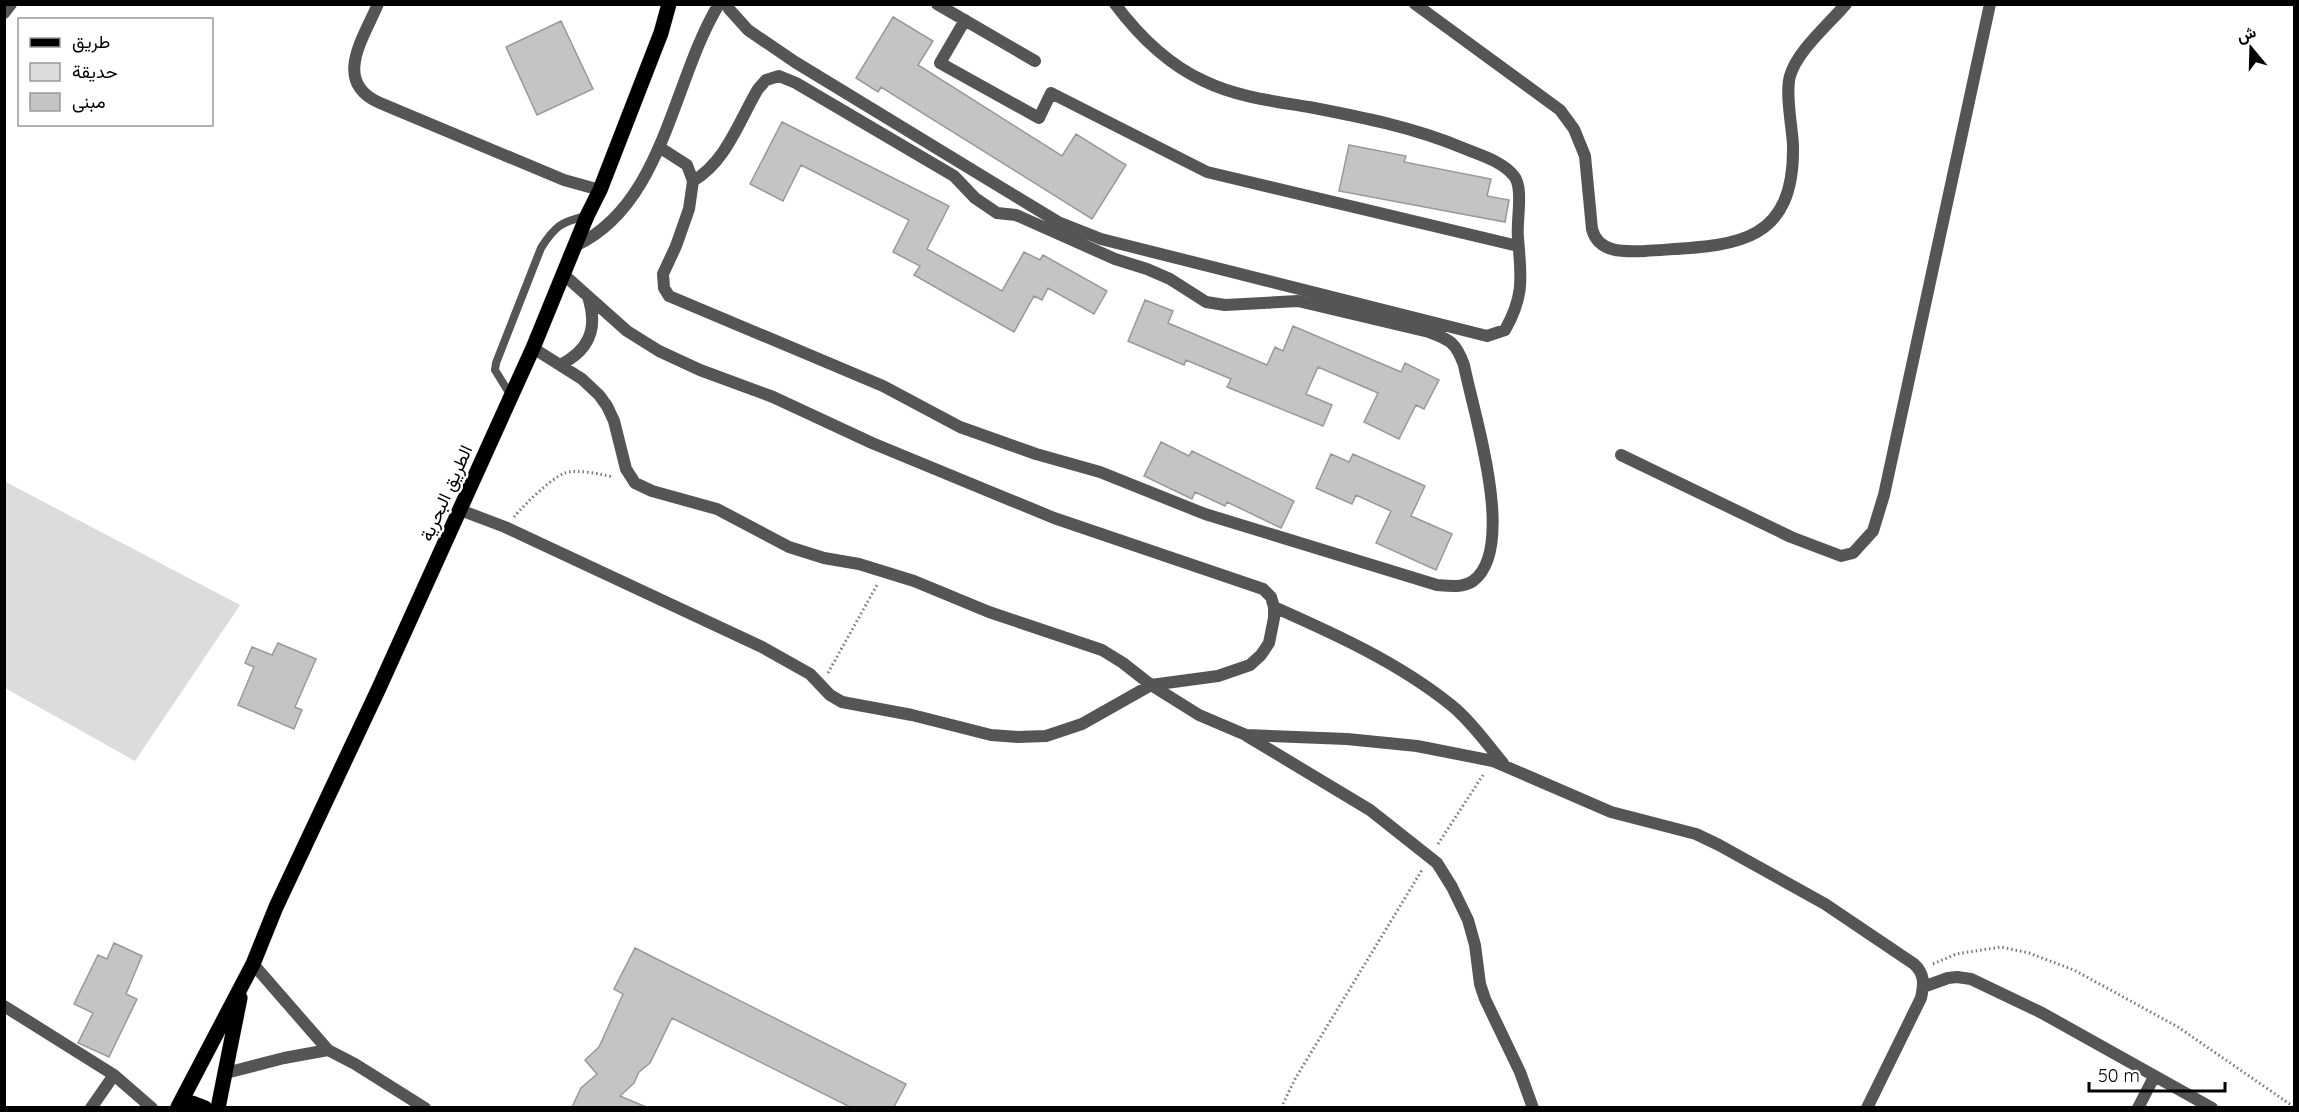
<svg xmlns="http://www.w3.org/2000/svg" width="2299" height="1112" viewBox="0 0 2299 1112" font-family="Quicksand,Vazirmatn,sans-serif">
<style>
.green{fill:#dcdcdc}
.building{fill:#c4c4c4;stroke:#999;stroke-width:1.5}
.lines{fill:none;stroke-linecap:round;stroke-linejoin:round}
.primary-casing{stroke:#dbdbdb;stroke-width:16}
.path{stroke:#777;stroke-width:3;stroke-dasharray:1.5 3;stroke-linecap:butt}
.lane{stroke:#555;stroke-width:8}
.street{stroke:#555;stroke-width:12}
.primary{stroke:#000;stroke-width:15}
.labels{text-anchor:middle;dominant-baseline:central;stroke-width:5;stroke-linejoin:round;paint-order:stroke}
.street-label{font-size:18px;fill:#000;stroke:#fff}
</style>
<rect width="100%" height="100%" fill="#fff"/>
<path class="green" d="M4 481 240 605 135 761 5 688Z"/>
<path class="building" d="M893 17 933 41 918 65 1062 156 1076 134 1126 165 1092 219 881 87 878 92 856 78Z
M561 21 593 89 537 115 506 47Z
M782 122 949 206 927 249 1002 291 1024 252 1040 260 1043 255 1107 291 1094 314 1048 288 1042 300 1034 296 1014 332 914 275 920 266 893 252 909 220 801 165 783 201 750 184Z
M1349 145 1406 156 1404 162 1491 179 1487 196 1509 200 1505 222 1339 191Z
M1145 300 1173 311 1168 323 1267 365 1275 347 1283 351 1293 326 1401 372 1405 363 1439 380 1424 409 1416 405 1399 439 1364 422 1378 393 1318 367 1306 394 1332 405 1323 426 1227 387 1231 379 1186 360 1184 365 1128 341Z
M1161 442 1189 456 1192 451 1294 501 1281 528 1227 502 1225 506 1195 492 1192 499 1144 476Z
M1331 454 1349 462 1353 454 1425 486 1411 516 1452 534 1436 570 1376 543 1391 511 1356 495 1352 504 1316 488Z
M278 643 316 659 295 707 302 710 294 729 238 705 254 667 245 663 252 647 272 655Z
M114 943 142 956 126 994 137 999 109 1057 78 1043 93 1013 74 1004 98 955 107 959Z
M635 948 906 1084 894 1107H850L672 1018 650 1063 639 1072 634 1083 620 1096 646 1107H572L581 1088 597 1074 585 1060 599 1047 623 994 614 989Z"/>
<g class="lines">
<g class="primary-casing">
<path id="primary" d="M178 1107 253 964 276 907 379 688 533 348 587 216 600 190 661 33 669 4
M178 1108 192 1103 205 1108
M218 1108 240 998"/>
</g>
<path class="path" d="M514 517C525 504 550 479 565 473 576 469 601 474 613 477
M828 673 877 585
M1438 844 1483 775
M1933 964 1956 954 2001 947 2029 953 2074 970 2178 1027 2294 1107
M1281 1108 1295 1079 1422 870"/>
<path class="lane" d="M511 396 495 370 496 363 541 248C555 226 561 222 586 216"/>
<path class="street" d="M378 4C363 39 332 82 380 103L564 180 600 190
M728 4 729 9 748 30 795 62 1058 222 1101 239 1487 336 1505 330C1525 295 1521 276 1518 238 1516 222 1524 188 1514 176 1502 161 1480 155 1463 148 1413 127 1361 117 1309 107 1273 101 1237 97 1204 81 1167 64 1139 36 1115 4
M937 4 1035 61
M1415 4 1560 110 1574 129 1585 156 1592 229C1598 253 1624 252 1645 251 1727 245 1795 251 1793 145 1792 126 1785 93 1790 76 1797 51 1829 24 1846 4
M4 13 11 4
M965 20 940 63 1039 118 1051 93 1207 172 1518 246
M659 147 687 165 693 181 689 209 676 246 663 274 664 288 669 296 883 386 960 427 1036 454 1100 472 1205 514 1437 585C1449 586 1463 588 1473 581 1518 548 1473 412 1464 365 1456 343 1451 340 1429 332L1298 301 1225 305 1206 302 1170 279 1147 269 1115 259 1016 215 997 213 975 198 954 176 796 83 779 76 766 80 758 89C739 121 726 162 693 181
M575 246C664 205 672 81 719 4
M533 348 582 379 599 395 607 406 614 421 626 469 635 483 652 491 717 509 789 547 824 558 859 564 914 581 989 612 1102 650 1123 663 1151 685 1199 715 1246 735 1347 739 1417 746 1493 761 1611 812 1696 834 1719 845 1825 904 1914 964C1925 974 1924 984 1921 998L1867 1108
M560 365C588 351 598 330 589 300
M1621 455 1791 537 1841 556 1853 553 1873 531 1884 495 1990 4
M460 510 505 527 762 647 810 674 830 695 842 702 912 715 991 735 1018 737 1046 736 1082 724 1151 685 1218 676 1250 665 1261 655 1269 643 1274 618V607L1271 597 1263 589 1054 518 872 443 773 397 700 370 659 351 627 331 563 274
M1274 607C1335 634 1399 663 1451 705 1471 721 1487 744 1503 763
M1247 736 1370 810 1437 863 1452 887 1468 920 1475 945 1480 984 1485 999 1520 1072 1533 1108
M253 964 328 1050 355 1064 425 1108
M1923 987 1948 978 1957 977 1971 979 2042 1013 2212 1108
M4 1006 114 1075 152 1108
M226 1073 284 1058 328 1050
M91 1108 114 1075
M2138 1108 2154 1077"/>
<use href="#primary" class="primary"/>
</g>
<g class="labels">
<g class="street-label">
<text transform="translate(446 493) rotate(-66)">الطريق البحرية</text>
</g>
</g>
<rect width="2299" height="1112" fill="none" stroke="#000000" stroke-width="12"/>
<rect x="18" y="18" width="195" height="108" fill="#ffffff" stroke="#999999" stroke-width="1.5"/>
<rect x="30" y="38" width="30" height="9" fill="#000000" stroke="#999999" stroke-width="1.5"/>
<text x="72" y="48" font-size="18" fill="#000000">طريق</text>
<rect x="30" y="63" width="30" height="18" fill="#dcdcdc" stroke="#999999" stroke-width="1.5"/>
<text x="72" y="78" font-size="18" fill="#000000">حديقة</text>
<rect x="30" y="93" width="30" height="18" fill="#c4c4c4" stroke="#999999" stroke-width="1.5"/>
<text x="72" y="108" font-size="18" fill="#000000">مبنى</text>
<g transform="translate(2251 48) rotate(341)" stroke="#ffffff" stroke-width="4.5" paint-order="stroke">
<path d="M0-4.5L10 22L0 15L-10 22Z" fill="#000000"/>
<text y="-9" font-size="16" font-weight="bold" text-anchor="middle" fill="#000000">ش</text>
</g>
<path d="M2089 1082v9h136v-9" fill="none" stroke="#000000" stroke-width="3"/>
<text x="2098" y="1082" font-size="18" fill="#000000" stroke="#ffffff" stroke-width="4.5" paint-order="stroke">50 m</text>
</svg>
